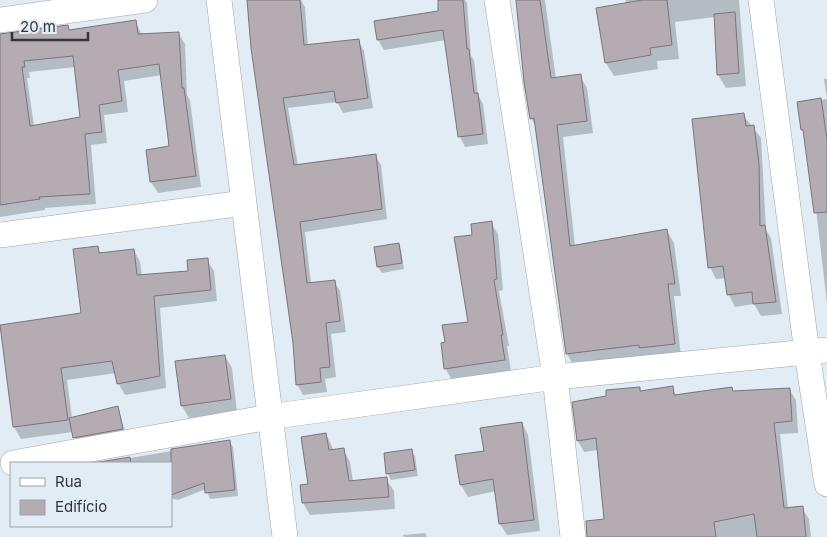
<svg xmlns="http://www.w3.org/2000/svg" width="827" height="537" viewBox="0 0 827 537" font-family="Inter,sans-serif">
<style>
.shadow{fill:#0003;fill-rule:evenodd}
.building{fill:#b4abb3;stroke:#7c747c;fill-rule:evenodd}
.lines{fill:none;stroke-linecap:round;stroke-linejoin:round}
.minor-casing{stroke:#9da6ae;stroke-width:26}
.minor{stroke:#fff;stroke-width:25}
</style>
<rect width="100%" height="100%" fill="#e2ecf4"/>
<path class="shadow" d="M260 0H301L305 7 308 46 358 40 364 51 373 108 343 113 337 102 288 108 298 165 375 155 381 165 387 219 305 232 311 284 334 281 340 291 346 332 331 334 336 377 325 379 327 392 303 395 297 384Z
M439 0H465L467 3 471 56 474 60 478 95 483 104 488 144 465 147 460 137 446 40 384 50 378 40 440 12Z
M517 0H545L556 79 580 76 587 88 593 133 563 137 575 246 667 231 674 243 681 296H674L681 356 574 366 567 354 536 127 531 118Z
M626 0H739L746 86 726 88 718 75 715 17 675 22 679 59 657 61 658 69 614 76 606 63Z
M135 21 142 35 178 33 185 44 187 95 190 100 201 187 158 193 151 182 147 151 171 147 162 75 124 81 128 112 104 115 107 143 91 145 96 204 45 208V210L0 217V35L67 26 70 31ZM75 67 82 118 34 126 27 78H30L29 72Z
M824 79H827V303L813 184 798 103 827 99Z
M743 115 761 138 766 230 771 238 782 314 761 316 754 304 735 307 729 295 726 278 716 279 710 267Z
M491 223 498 234 503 290 499 291 509 346H507L511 371 452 380 445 368 446 343 470 323Z
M398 244 401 250 404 269 382 273 378 267Z
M98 248 101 254 134 250 140 262 142 276 189 272 207 260 214 271 217 301 160 308 166 388 125 395 118 383 116 373 67 380 72 418 118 408 126 435 78 443 73 432 21 439 14 427 83 314Z
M225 356 232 368 237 412 189 418 182 406Z
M639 388 642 392 672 388 677 396 789 389 796 400 798 433 780 434 788 509 802 508 809 519 811 537H603L606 520 598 450 584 452 578 441 608 397Z
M522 423 528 435 540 531 507 535 500 524 496 491 468 497 461 485 456 456 485 452Z
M326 434 334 451 343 449 350 462 353 481 386 479 394 491 395 509 310 515 303 503 301 486 310 485Z
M229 441 233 447 238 496 210 499 206 489 178 500 171 498V463H101Z
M411 450 415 456 418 476 391 480 388 474Z
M425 533 427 537H404L403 535Z"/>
<path class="building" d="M247 0H300L304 45 359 39 368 98 336 103 334 91 283 98 294 165 376 154 382 209 300 222 307 283 335 280 340 321 326 323 330 367 320 368 321 382 296 385 293 343 251 48Z
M438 0H463L467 49H469L474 93H478L483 134 458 137 443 30 377 40 374 21 438 11Z
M516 0H540L551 78 581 74 587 121 557 125 570 246 667 229 675 284H668L675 344 639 348V345L566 354 534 118 530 119 524 82Z
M642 0H667L672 45 650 48 651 55 605 63 596 8Z
M735 12 739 73 717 75 714 14Z
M136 20 138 34 179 32 182 88H184L196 176 150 182 146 150 169 146 159 64 118 70 122 101 99 105 102 132 85 134 90 194 39 197 40 199 0 205V34L68 25 69 30ZM73 56 80 117 30 126 22 67H25L24 61Z
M821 98 827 139V212L814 213 803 130H801L797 102Z
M744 113 746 126 754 125 759 164 760 226 765 225 776 302 753 304 752 292 727 295 723 266 708 268 692 119Z
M492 221 497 279 494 280 503 335H501L505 360 444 369 441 343 445 342 442 325 468 322 454 237 472 235 471 224Z
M399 243 402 263 377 267 374 247Z
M98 246 99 253 134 249 137 275 188 271 187 260 208 258 211 290 154 296 160 376 117 384 112 361 61 368 68 420 13 427 0 325 81 313 73 249Z
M225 355 231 399 181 406 175 361Z
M673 386 674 395 732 387 733 391 790 388 792 421 774 423 784 508 803 506 806 537H757L754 514 714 522 716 537H587L586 521 604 519 596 438 577 441 572 402 606 396V390L640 387V391Z
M118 406 123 429 73 438 69 418Z
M522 422 534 520 499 524 493 479 460 485 455 455 484 451 480 428Z
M326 433 329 450 344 448 349 481 387 477 389 497 302 503 300 485 308 484 301 437Z
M230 440 235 490 205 493 204 483 171 495V449Z
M412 449 415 470 386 474 384 453Z
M130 457 131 463H93Z"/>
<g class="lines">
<g class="minor-casing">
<path id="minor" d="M219 0 285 537
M497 0 555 377 573 537
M761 0 807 353 827 484
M0 20 145 0
M0 235 244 203
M13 463 269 417 555 377 827 350"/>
</g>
<use href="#minor" class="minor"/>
</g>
<rect x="10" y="462" width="162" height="65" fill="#e2ecf4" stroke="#9ca3a9"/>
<rect x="20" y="478" width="25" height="8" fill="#ffffff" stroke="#9ca3a9"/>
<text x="55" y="487" font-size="15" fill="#323539">Rua</text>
<rect x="20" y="500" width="25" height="15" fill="#b4abb3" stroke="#9ca3a9"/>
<text x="55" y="512" font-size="15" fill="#323539">Edifício</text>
<path d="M12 32v8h76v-8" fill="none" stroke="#323539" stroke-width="2.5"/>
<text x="20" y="32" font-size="15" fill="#323539" stroke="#e2ecf4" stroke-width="4" paint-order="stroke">20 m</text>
</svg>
